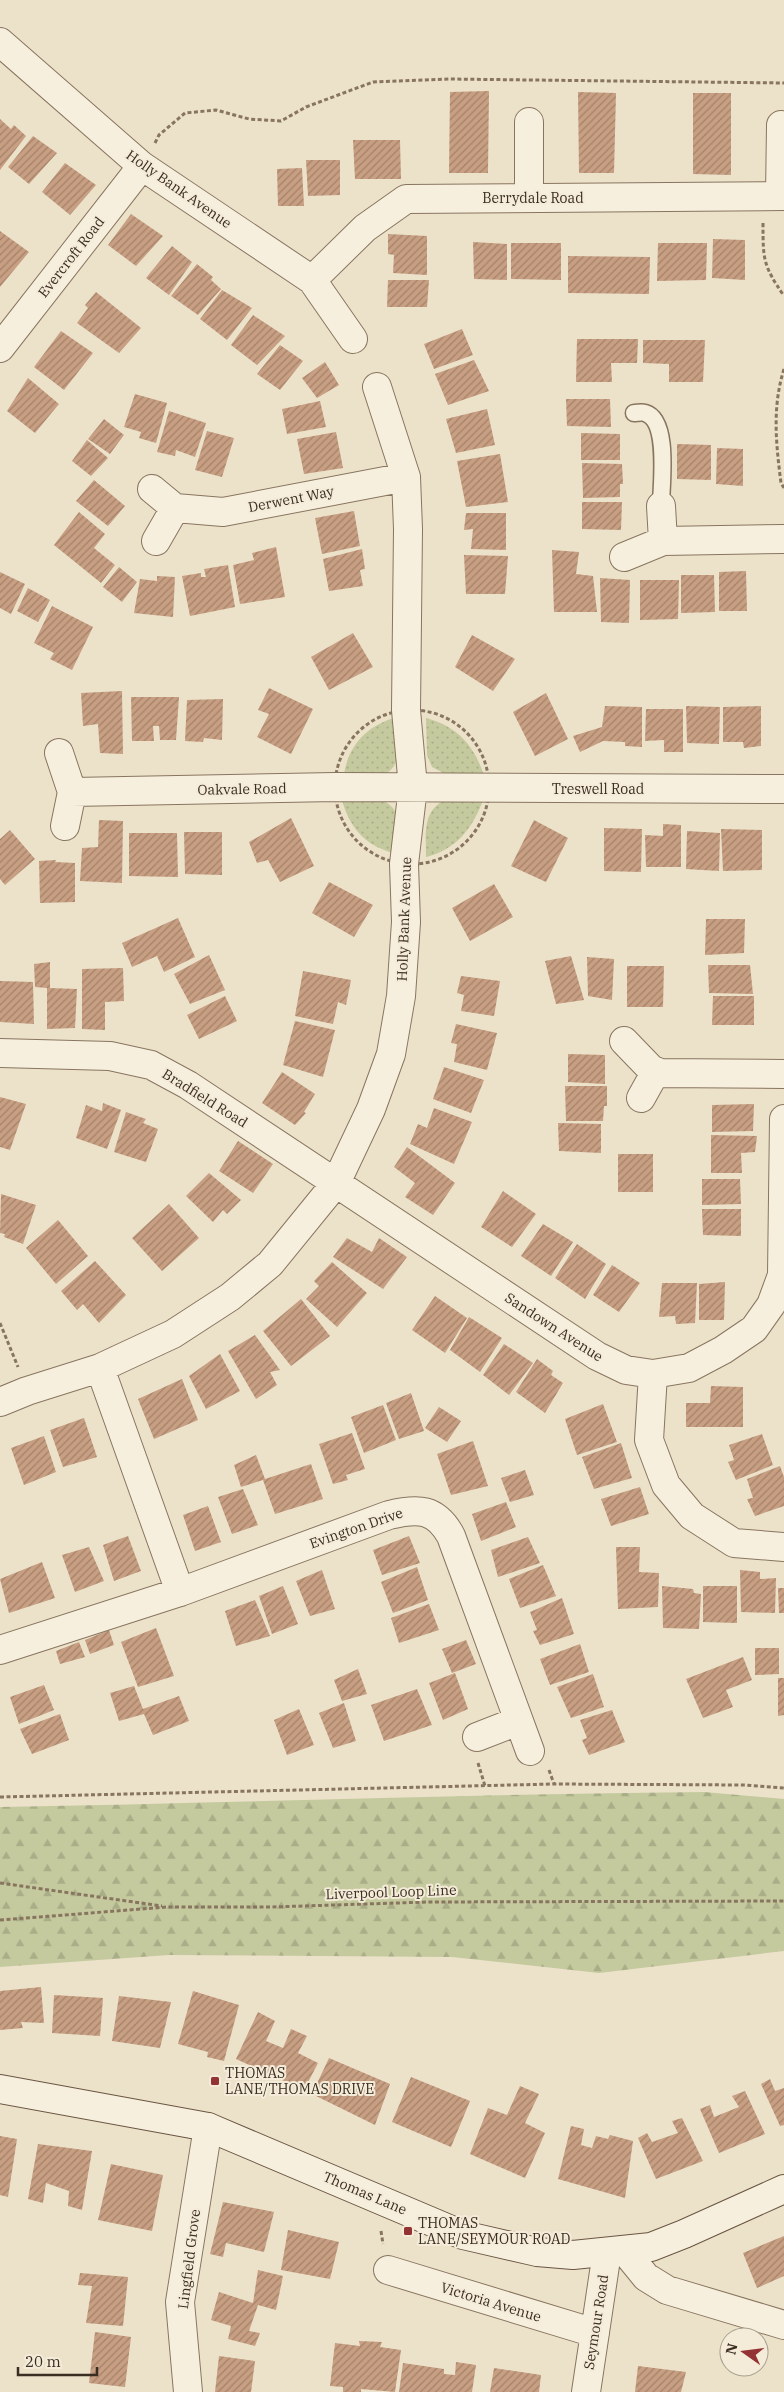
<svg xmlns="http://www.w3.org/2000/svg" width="784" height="2392" viewBox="0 0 784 2392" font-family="'IBM Plex Serif',serif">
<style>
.green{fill:url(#green-dots)}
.forest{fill:url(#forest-firs)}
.building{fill:url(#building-hatch)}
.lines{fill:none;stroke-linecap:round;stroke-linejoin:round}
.lane-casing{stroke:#88755f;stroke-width:19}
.street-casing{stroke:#88755f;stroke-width:30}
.secondary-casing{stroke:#6a5642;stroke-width:30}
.path{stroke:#88755f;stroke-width:3;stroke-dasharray:4 2.5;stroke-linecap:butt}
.lane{stroke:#f7efdd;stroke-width:16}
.street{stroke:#f7efdd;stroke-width:28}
.secondary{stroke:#f7efdd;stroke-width:28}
.poi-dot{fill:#943333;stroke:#f4ecd9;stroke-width:2}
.labels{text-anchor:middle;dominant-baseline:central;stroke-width:4;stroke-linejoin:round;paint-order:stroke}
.street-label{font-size:14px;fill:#3a2d22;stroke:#f4ecd9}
.poi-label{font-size:14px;fill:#3a2d22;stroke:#f4ecd9;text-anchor:start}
</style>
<defs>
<pattern id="green-dots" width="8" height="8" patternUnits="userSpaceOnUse" patternTransform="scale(1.25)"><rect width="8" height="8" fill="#c5ca9e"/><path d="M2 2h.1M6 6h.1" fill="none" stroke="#aaae88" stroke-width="1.8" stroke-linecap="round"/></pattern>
<pattern id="forest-firs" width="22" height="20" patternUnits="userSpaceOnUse" patternTransform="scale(1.25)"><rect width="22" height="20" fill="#c5ca9e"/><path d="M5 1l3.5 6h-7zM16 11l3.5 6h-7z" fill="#aaae88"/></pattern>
<pattern id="building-hatch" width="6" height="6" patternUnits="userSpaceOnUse" patternTransform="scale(1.25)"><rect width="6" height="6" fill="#c89f82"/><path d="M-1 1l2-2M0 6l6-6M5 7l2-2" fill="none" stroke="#a3826a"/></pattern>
</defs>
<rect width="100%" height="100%" fill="#ece2ca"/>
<path class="green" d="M397 717C398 736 406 770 379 776 369 778 355 775 344 774 349 744 368 725 397 717Z
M426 718C457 726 475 746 484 776H449L432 767 427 755Z
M379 799C405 808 399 832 398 854 368 848 350 830 342 800Z
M445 800H483C473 828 456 850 426 857 426 834 422 811 445 800Z"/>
<path class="forest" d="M704 1792 784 1799V1951L599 1973 452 1957 169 1955 0 1967V1807C235 1803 470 1794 704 1792Z"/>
<path class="building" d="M489 91 488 173H449L450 92Z
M578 92 616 93 614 173H579Z
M693 93H731V175L693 174Z
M0 119 11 129 14 125 26 136 0 170Z
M33 136 57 153 29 184 8 167Z
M353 140H400L401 179H355Z
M306 160H340V195L308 196Z
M65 163 96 185 70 215 42 192Z
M302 168 304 206H278L277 169Z
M131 214 163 236 136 266 108 245Z
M0 231 29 252 0 287Z
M388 234 427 236V275L393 273 394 255 388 254Z
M713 239 745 240V280L712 278Z
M473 242 507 244V280L474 279Z
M511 243H561V280L511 279Z
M658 243H707L706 280 657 281Z
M172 246 192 262 169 295 146 278Z
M568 256 650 257 649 294 568 293Z
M197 264 213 277 211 280 221 289 198 315 171 296Z
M388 280H429L427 307H387Z
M222 290 252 308 227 340 200 319Z
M96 292 141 328 119 353 77 323 88 308 85 305Z
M253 315 285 336 257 365 231 345Z
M462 329 473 355 434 369 424 344Z
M61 331 93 353 64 390 34 367Z
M577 339H638L637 363H611L612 382H576Z
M643 340H705L703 382H669V364L643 363Z
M280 345 303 361 280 390 257 374Z
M474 360 489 391 448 405 435 374Z
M325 362 339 385 317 398 302 378Z
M28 378 59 404 35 433 7 411Z
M135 394 167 403 156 443 139 438 141 432 124 427Z
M566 399H610L611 427 567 426Z
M320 401 326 427 287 434 282 409Z
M487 409 495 445 456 453 446 419Z
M169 411 206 423 195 457 176 450 175 456 157 452Z
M104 419 124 435 110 454 88 439Z
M207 431 234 438 222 477 195 470Z
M336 432 343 468 304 474 297 439Z
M581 433 620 434V460H581Z
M87 440 108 458 91 476 72 461Z
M677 444 711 445V480L677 479Z
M717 448 743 449V486L716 484Z
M500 454 508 502 466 507 457 461Z
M582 463 622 464 623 484H620V497L583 498Z
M94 480 125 506 108 526 76 501Z
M582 502H622L621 530 582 529Z
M354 511 360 546 322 554 315 518Z
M79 512 105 534 94 548 115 565 101 583 54 545Z
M466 513H506V550L471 549 473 529 464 530Z
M276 547 285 597 240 604 233 565 254 560 252 553Z
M362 549 365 569 360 570 363 586 329 591 323 559Z
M552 550 579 552 576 574 593 576 597 612H554Z
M464 555 508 556 505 594H466Z
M228 565 235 607 190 616 182 576 201 573V577H206L204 569Z
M119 567 137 582 122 602 103 587Z
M746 571 747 611H719V572Z
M0 572 25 584 11 614 0 608Z
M681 575H714L715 612 681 613Z
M157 576 175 577 173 617 134 613 140 579 157 581Z
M600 578 630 580 629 623 601 622Z
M640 580H679L678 619 640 620Z
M28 588 50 600 38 622 17 611Z
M52 606 93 627 72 670 50 659 54 653 34 643Z
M353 633 373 667 329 690 311 657Z
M472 635 515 659 493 691 455 667Z
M269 688 313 709 291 754 257 737 269 714 258 710Z
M122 691 123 754 100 753 98 724 83 726 81 693Z
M546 693 568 739 535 756 513 712Z
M131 697H179L176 740H160L159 726H153L154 741H132Z
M223 699 222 740 204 738 203 742 185 741 187 700Z
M605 706 642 707V747L625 746V742L603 741 580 752 573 736 602 727Z
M686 706 720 707 719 744 687 743Z
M761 706V746L744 748 743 742H723V707Z
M646 709H683V752H664V740L645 741Z
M291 818 314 866 280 882 268 860 257 863 249 842Z
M99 820 123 821 122 883 80 881 82 848 98 847Z
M534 820 568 838 546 882 511 866Z
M663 824 681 825V867H646L645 835 663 836Z
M604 828 642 829 641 872 604 871Z
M721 829 762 830V870L723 871Z
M10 830 35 859 5 885 0 879V839Z
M687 831 720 833 719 871 686 869Z
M184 832H222V875L185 874Z
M129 833H177L178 877 129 876Z
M56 860 55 862 75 863V902L40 903 39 861Z
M329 882 373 905 354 937 312 913Z
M494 884 513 917 470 941 452 908Z
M178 918 195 957 164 972 157 956 132 967 122 943Z
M706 919H745L744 953 705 955Z
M209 955 225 990 190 1004 174 974Z
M571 956 584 1000 556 1004 545 961Z
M587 957 614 959 612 1000 588 996Z
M50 962V988L77 989 75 1028 47 1029V988L35 987 34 964Z
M708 965H750L753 994 709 993Z
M627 966H664L663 1007H627Z
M123 968 124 1001 105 1002V1030L82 1029V969Z
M303 971 351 980 346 1005 338 1002 333 1024 295 1016Z
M461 976 500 981 494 1016 461 1011 464 995 457 993Z
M0 981 33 982 34 1024 0 1022Z
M225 996 237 1021 199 1039 187 1015Z
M713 996H754V1025H712Z
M295 1021 335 1030 323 1077 283 1065Z
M456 1024 497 1033 487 1070 454 1062 457 1044 451 1043Z
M568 1054 605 1055V1084L568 1082Z
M444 1067 484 1080 471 1113 433 1099Z
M282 1072 315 1094 304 1112 306 1113 295 1125 262 1103Z
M565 1086H607V1106H604L603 1121H566Z
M0 1097 26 1104 10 1150 0 1147Z
M103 1103 121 1110 107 1149 76 1138 86 1105 102 1111Z
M754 1104 753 1131 712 1132V1105Z
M434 1108 472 1122 454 1164 410 1144 418 1124 427 1128Z
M126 1112 146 1119 143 1123 158 1129 146 1162 114 1152Z
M558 1123 601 1124V1153L559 1151Z
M711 1135 757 1136 755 1152 741 1153 742 1173H711Z
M238 1141 273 1164 253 1193 219 1171Z
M407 1147 455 1183 433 1215 405 1197 415 1183 394 1167Z
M618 1154H653V1192H618Z
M209 1173 241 1200 227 1214 223 1210 213 1222 186 1196Z
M702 1179H740L741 1204 702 1205Z
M503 1191 536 1214 512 1247 481 1227Z
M1 1194 36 1205 23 1244 4 1237 5 1234 0 1233Z
M169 1204 199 1238 162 1271 132 1238Z
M702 1209H741V1236L703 1235Z
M58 1220 88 1256 56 1284 26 1248Z
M543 1224 573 1242 551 1276 521 1256Z
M347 1238 372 1252 379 1238 407 1257 383 1289 333 1257Z
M577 1244 606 1264 585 1299 555 1278Z
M95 1261 126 1295 99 1323 83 1304 77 1310 61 1291Z
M332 1262 367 1293 337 1327 306 1299 319 1286 314 1281Z
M612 1265 640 1283 619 1312 593 1295Z
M725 1282 724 1320H699V1284Z
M662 1283H697L695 1323 676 1324 675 1316 659 1317Z
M435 1296 467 1318 445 1353 412 1330Z
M301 1299 330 1336 291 1366 263 1331Z
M469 1317 502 1338 480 1372 450 1350Z
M255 1335 280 1370 270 1372 277 1385 256 1399 228 1351Z
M504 1344 533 1363 509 1395 483 1375Z
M220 1354 240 1391 206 1409 189 1376Z
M537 1359 553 1371 551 1375 563 1383 545 1413 516 1392Z
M182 1379 198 1420 154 1439 138 1399Z
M711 1386 743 1387V1427H686V1403H710Z
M411 1393 424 1431 399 1439 386 1403Z
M603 1404 617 1442 577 1455 565 1419Z
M383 1405 396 1440 364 1453 351 1417Z
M439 1407 461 1421 447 1442 425 1428Z
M84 1418 97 1457 63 1467 50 1430Z
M352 1433 365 1469 346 1475 348 1480 333 1484 319 1444Z
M762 1434 773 1465 736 1480 728 1462 734 1460 729 1445Z
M44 1436 56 1472 24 1485 11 1448Z
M473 1441 488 1486 451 1495 437 1454Z
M621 1443 632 1478 594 1489 582 1457Z
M256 1455 265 1479 311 1464 323 1499 275 1514 263 1480 241 1487 234 1465Z
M780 1466 784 1477V1506L755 1516 747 1499 753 1498 747 1479Z
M525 1470 534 1495 510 1502 501 1478Z
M640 1487 649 1514 611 1526 601 1499Z
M243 1489 258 1525 232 1534 218 1497Z
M506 1502 516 1527 481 1541 472 1514Z
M208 1506 221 1542 195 1551 183 1515Z
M128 1536 141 1571 114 1581 103 1545Z
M409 1536 420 1563 382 1575 373 1550Z
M528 1537 540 1563 498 1577 491 1550Z
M89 1547 104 1581 75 1592 62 1555Z
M616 1547H640L639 1572 659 1573 658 1607 618 1609Z
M42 1562 55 1598 9 1613 0 1579Z
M543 1565 556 1596 520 1608 509 1579Z
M417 1567 428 1600 393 1613 381 1582Z
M322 1570 335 1609 310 1616 296 1581Z
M740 1570 760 1572V1579L776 1578 775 1613 741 1612Z
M283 1586 298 1624 272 1634 259 1596Z
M662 1586 693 1589 694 1593 701 1594 699 1629 663 1628Z
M703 1586H737V1623L703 1622Z
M778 1588H784V1613H779Z
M562 1598 574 1634 540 1645 533 1631 537 1630 530 1612Z
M255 1600 270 1636 236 1646 225 1611Z
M429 1604 439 1630 399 1643 391 1618Z
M156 1628 174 1676 138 1687 121 1642Z
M109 1630 114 1645 90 1654 85 1640Z
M466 1640 476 1664 452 1673 442 1649Z
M79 1642 85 1657 60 1664 56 1651Z
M580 1644 589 1672 550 1685 540 1659Z
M755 1648H779V1674L755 1675Z
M743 1657 752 1680 726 1690 733 1707 703 1718 686 1679Z
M358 1669 367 1694 342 1701 334 1680Z
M455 1673 468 1709 443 1720 429 1683Z
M593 1674 604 1707 571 1718 557 1687Z
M778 1678H784V1715L778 1716Z
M44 1685 54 1710 19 1724 10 1697Z
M134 1686 143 1709 179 1696 189 1721 153 1735 144 1714 119 1721 110 1693Z
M417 1689 432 1725 384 1741 371 1705Z
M344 1703 356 1741 333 1748 319 1713Z
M299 1709 314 1745 287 1755 274 1720Z
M612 1710 625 1742 589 1755 582 1740 587 1738 580 1720Z
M60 1714 69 1740 32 1754 20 1729Z
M41 1987 44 2023 21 2022 23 2028 0 2030V1991Z
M193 1991 239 2005 224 2061 207 2057 208 2052 178 2044Z
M54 1995 103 1998 100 2036 52 2033Z
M119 1996 171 2002 160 2048 112 2041Z
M258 2012 275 2021 266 2041 283 2048 291 2029 307 2036 298 2053 318 2063 304 2090 236 2059Z
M329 2058 390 2084 375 2125 312 2094Z
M411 2077 470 2101 451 2147 392 2122Z
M770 2079 775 2091 784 2088V2125L780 2126 761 2084Z
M520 2086 539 2094 525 2123 545 2133 525 2178 470 2154 488 2108 507 2115Z
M745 2091 765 2134 719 2153 700 2109 710 2105 714 2117 739 2107 732 2096Z
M682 2118 703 2161 656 2179 638 2138 647 2133 652 2142 678 2133 672 2121Z
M571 2126 584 2129 581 2145 592 2148 596 2136 608 2139 610 2135 633 2141 625 2198 558 2179Z
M0 2136 17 2139 8 2197 0 2195Z
M38 2144 92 2151 82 2210 68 2206 69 2191 46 2183 43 2203 28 2199Z
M111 2164 163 2175 152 2231 98 2220Z
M223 2202 274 2212 264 2252 226 2243 223 2257 210 2254Z
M288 2230 339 2242 330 2279 281 2270Z
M784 2236V2276L757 2288 743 2253Z
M258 2270 283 2276 276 2310 258 2305 249 2331 260 2333 255 2346 228 2339 231 2326 211 2320 219 2292 253 2303Z
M80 2273 128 2277 123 2326 86 2323 92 2286 78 2285Z
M95 2332 131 2337 125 2387 89 2383Z
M359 2341 382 2342 380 2347 401 2350 395 2392 361 2389V2392H343V2387L330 2386 335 2343 360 2346Z
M219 2356 255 2361 251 2392H215Z
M456 2362 476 2365 472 2392H399L403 2363 444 2369V2374L455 2375Z
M638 2366 686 2372 681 2392H635Z
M494 2368 541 2375 539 2392H490Z"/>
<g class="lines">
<g class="lane-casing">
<path id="lane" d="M634 413C637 413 642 412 645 413 670 420 661 485 661 506"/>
</g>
<g class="street-casing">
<path id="street" d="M0 42 142 166 312 280 353 339
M780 196 781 125
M529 198V122
M312 280 365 228 406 199 784 196
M0 348 142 166
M152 489 175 508 223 512 406 477
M661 506 663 541
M156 541 175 508
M624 557 663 541 784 539
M59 753 72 792 65 826
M72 792 335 787 784 789
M624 1041 652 1070 660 1073 784 1074
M0 1053 110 1056 151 1065 188 1085 597 1356 626 1370 653 1374 689 1368 723 1350 754 1329 771 1305 782 1275 784 1119
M641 1098 656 1071
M100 1368 180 1592
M653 1374 649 1440 666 1485 692 1516 734 1543 784 1547
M0 1402 27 1391 100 1368 173 1334 230 1297 270 1264 336 1183 371 1109 391 1054 401 996 406 922 404 864 413 787 406 710 408 529 406 477 377 387
M0 1650 180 1592 389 1515C418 1508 436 1508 451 1536L530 1751
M477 1737 518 1721
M624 2250 646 2277 667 2290 784 2325
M388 2270 595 2333
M188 2392 180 2302 208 2127
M586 2392 607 2252"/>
</g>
<g class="secondary-casing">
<path id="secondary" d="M0 2089 208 2127 463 2235 537 2252 573 2255 651 2247 684 2234 784 2189"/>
</g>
<path class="path" d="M155 143 159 135 185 113 216 110 249 119 281 121 306 107 373 82 449 79 784 83
M763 223C763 260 763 265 784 296
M784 369C772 407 776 444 781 483L784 488
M335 787a77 77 0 1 1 154 0a77 77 0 1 1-154 0Z
M0 1323 18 1367
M478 1763 485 1786
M549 1770 554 1784
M0 1797 554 1784 745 1785 784 1788
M0 1883 162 1906
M0 1920 167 1907H272L428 1902 784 1901
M381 2231 383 2244"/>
<use href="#lane" class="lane"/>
<use href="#street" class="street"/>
<use href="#secondary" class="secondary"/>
</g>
<g class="poi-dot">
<rect x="210" y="2076" width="10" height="10" rx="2.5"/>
<rect x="403" y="2226" width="10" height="10" rx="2.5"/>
</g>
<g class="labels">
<g class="street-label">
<text transform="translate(179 189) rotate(35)">Holly Bank Avenue</text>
<text x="533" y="198">Berrydale Road</text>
<text transform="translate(71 257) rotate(-52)">Evercroft Road</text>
<text transform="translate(291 499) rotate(-11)">Derwent Way</text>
<text transform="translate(242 789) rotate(-1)">Oakvale Road</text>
<text x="598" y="789">Treswell Road</text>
<text transform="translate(404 919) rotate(-88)">Holly Bank Avenue</text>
<text transform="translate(205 1098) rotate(32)">Bradfield Road</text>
<text transform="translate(554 1327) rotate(33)">Sandown Avenue</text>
<text transform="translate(356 1528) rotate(-19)">Evington Drive</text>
<text transform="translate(391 1892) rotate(-2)">Liverpool Loop Line</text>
<text transform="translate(365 2193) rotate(23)">Thomas Lane</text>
<text transform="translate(189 2259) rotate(-83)">Lingfield Grove</text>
<text transform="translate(491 2302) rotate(17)">Victoria Avenue</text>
<text transform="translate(596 2322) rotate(-81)">Seymour Road</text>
</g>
<g class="poi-label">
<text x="225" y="2073">THOMAS<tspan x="225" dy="16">LANE/THOMAS DRIVE</tspan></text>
<text x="418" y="2223">THOMAS<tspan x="418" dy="16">LANE/SEYMOUR ROAD</tspan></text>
</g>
</g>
<g transform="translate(744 2352) rotate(284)"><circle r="24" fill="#f4ecd9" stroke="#aaa090"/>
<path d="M0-4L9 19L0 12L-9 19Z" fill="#943333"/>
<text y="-8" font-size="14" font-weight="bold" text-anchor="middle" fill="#3a2d22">N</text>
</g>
<path d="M18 2367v8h79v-8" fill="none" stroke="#3a2d22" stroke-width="2.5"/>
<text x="25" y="2367" font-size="15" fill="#3a2d22" stroke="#f4ecd9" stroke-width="4" paint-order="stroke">20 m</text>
</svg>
